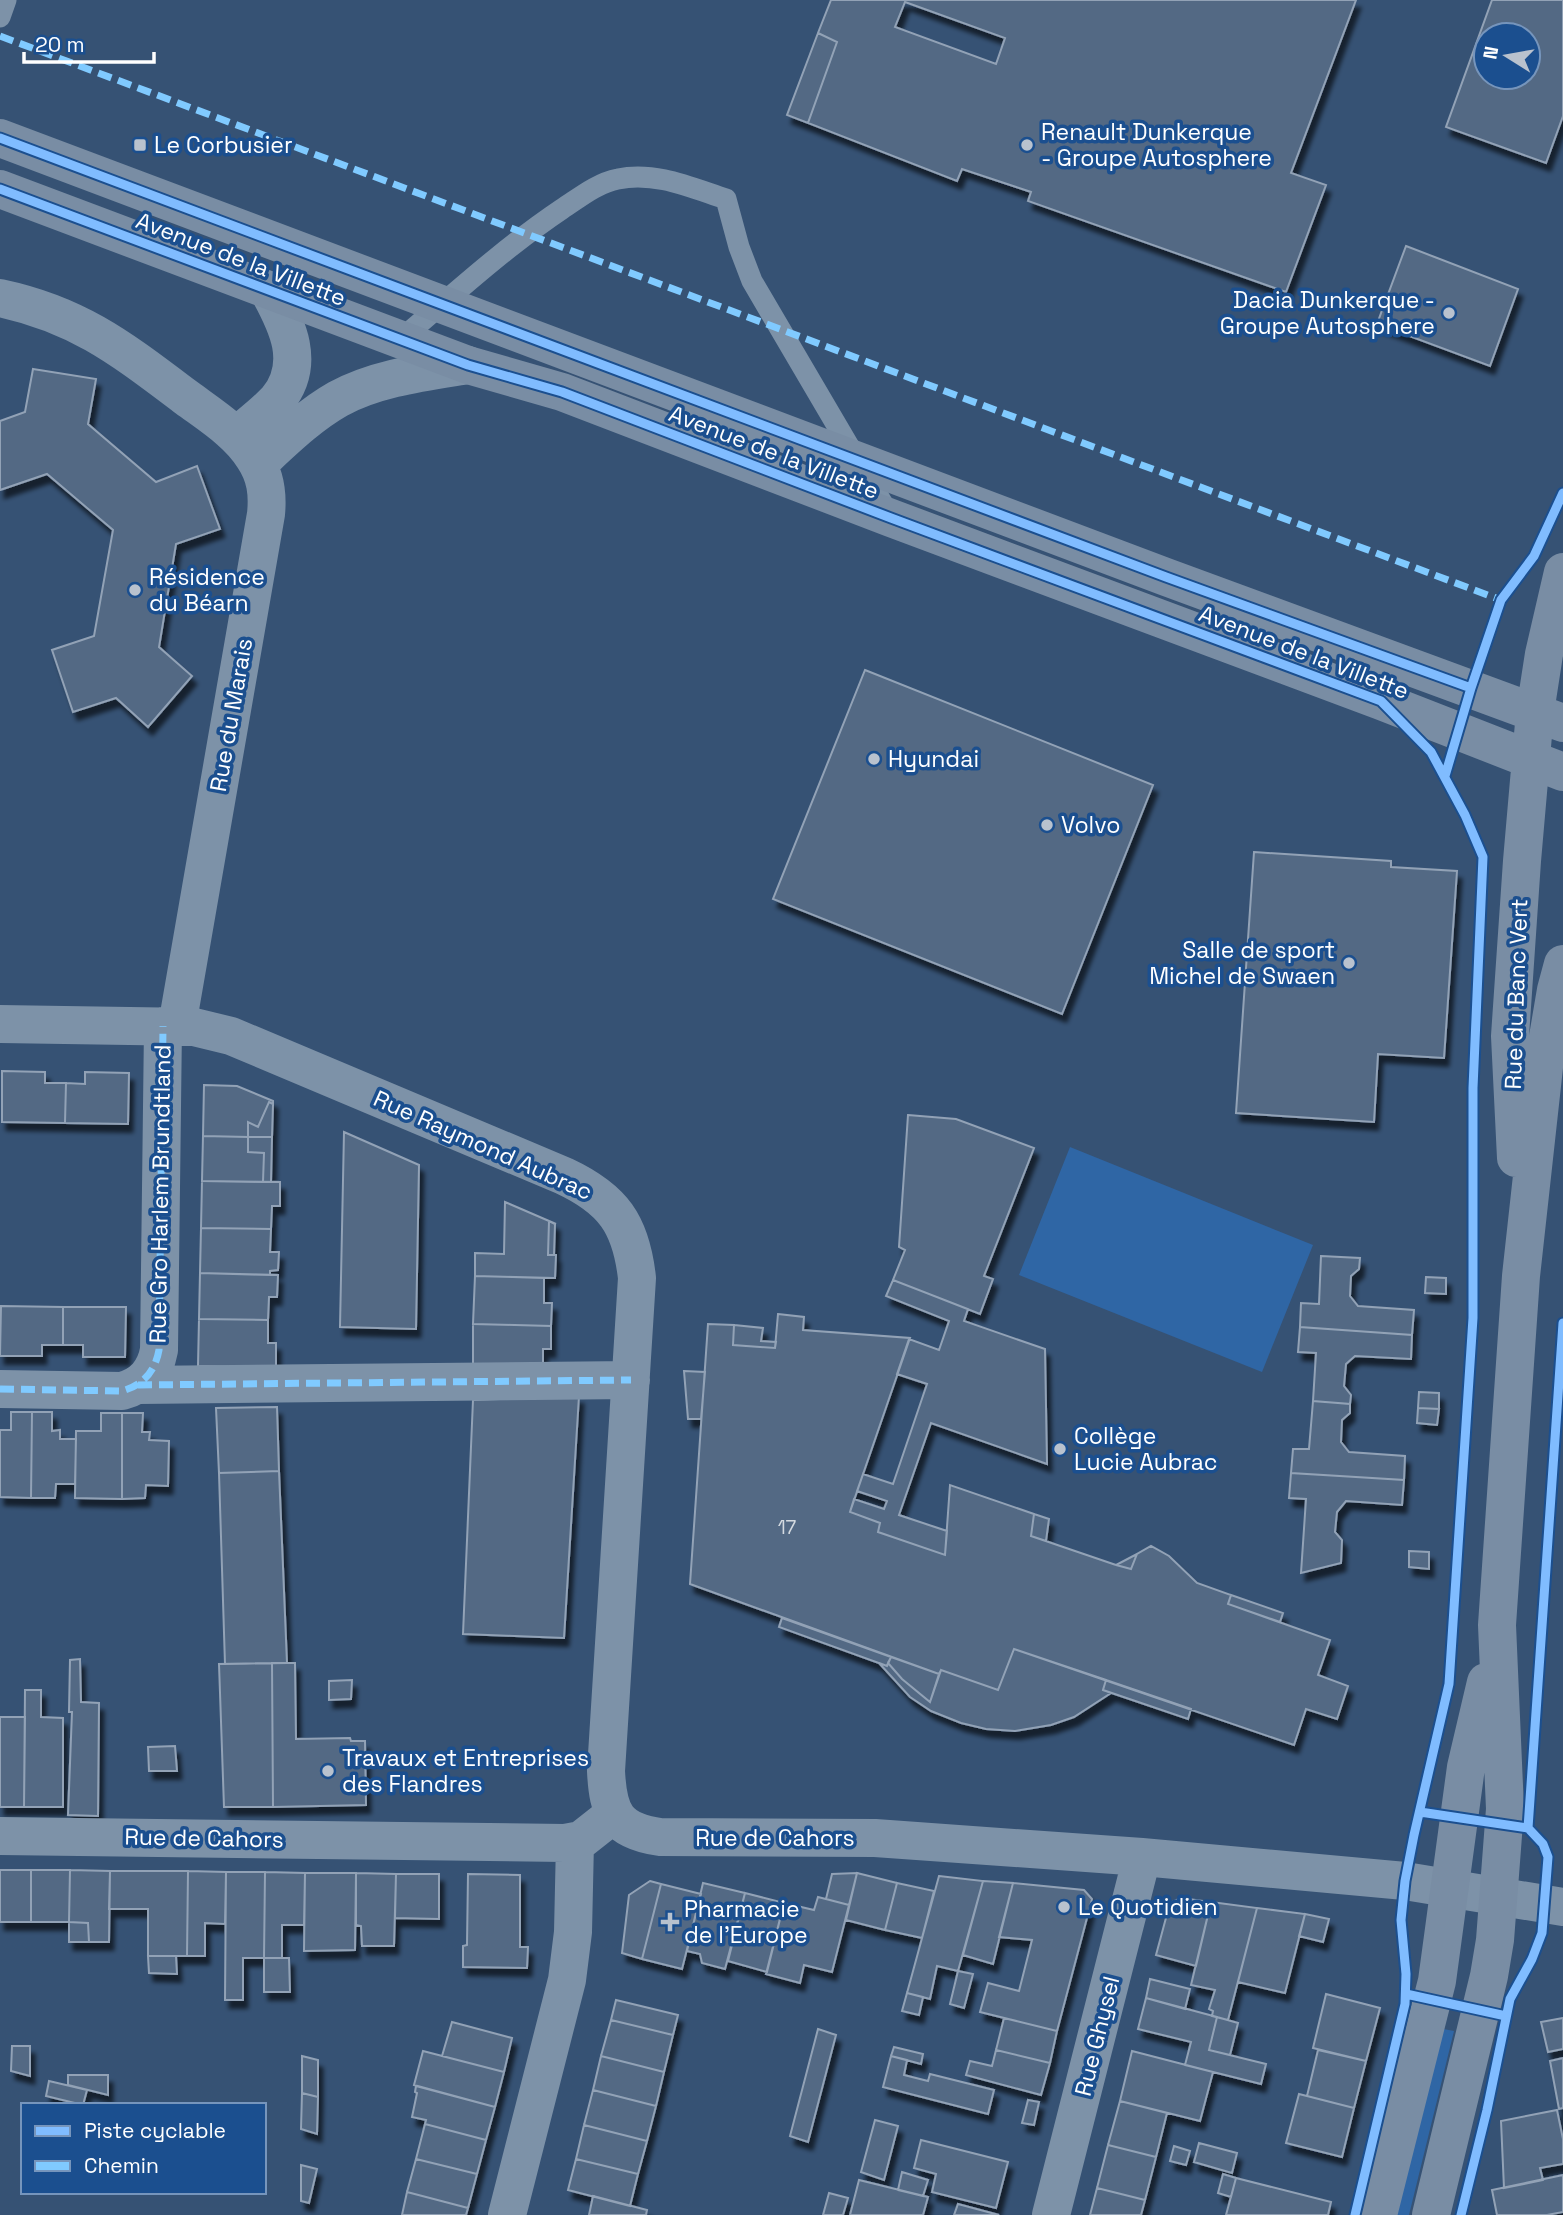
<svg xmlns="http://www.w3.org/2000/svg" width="1563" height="2215" viewBox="0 0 1563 2215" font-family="'Space Grotesk',sans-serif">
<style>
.green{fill:#2f66a5}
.building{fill:#526984;stroke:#92a2b6;stroke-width:2;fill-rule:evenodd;filter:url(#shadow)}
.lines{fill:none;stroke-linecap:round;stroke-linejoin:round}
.lane{stroke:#7d92a8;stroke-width:21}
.street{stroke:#7d92a8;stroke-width:38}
.secondary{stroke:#798da4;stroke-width:38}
.quiet{stroke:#80caff;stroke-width:7;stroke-dasharray:14 7;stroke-linecap:butt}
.cycleway-casing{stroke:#1b4f8f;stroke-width:13}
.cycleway{stroke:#80bcff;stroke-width:9}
.poi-dot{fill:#b9c2ce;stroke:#1b4f8f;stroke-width:2.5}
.labels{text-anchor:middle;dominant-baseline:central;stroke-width:7;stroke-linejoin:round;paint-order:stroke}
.number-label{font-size:19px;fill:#d4dae0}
.poi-label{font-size:23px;fill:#fff;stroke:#1b4f8f;text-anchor:start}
.street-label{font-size:23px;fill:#fff;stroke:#1b4f8f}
</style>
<defs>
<filter id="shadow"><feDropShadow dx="4.5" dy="8" stdDeviation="2" flood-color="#0009"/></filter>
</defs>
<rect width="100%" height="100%" fill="#365274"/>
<path class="green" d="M1070 1147 1313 1245 1262 1372 1019 1275Z
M1438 2028 1454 2031 1409 2215H1390Z"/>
<path class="building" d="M831 0H1356L1291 173 1326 185 1286 292 1028 201 1031 192 962 169 957 181 808 123 837 42 818 33ZM905 2 1005 38 996 64 895 27Z
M1492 0H1563V116L1546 163 1446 127ZM1486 35H1528V77H1486Z
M818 33 837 42 808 123 787 115Z
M1406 246 1518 289 1490 366 1377 324Z
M33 369 96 379 88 424 156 482 197 466 220 529 176 544 159 647 192 676 148 727 116 698 73 712 52 650 94 636 113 530 47 474 0 490V421L25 412Z
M865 670 1153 785 1062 1014 773 899Z
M1254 852 1391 861V867L1457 871 1444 1058 1378 1054 1374 1122 1236 1113Z
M2 1071 45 1072V1083H66L65 1123 2 1122Z
M85 1072 129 1073 128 1124 65 1123 66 1083 85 1084Z
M204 1085 237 1086 273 1101V1104L269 1102 258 1127 248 1122V1137L203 1136Z
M269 1102 273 1104 272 1137H248V1122L258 1127Z
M908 1115 956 1119 1034 1148 984 1276 993 1279 980 1314 893 1280 905 1250 899 1247Z
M344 1132 419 1165 416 1329 340 1327Z
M203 1136 248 1137V1152L264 1153 263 1182 202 1181Z
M248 1137H272L271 1182H263L264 1153 248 1152Z
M202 1181 280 1182V1206H272L271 1229 201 1228Z
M505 1202 556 1224 549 1221 548 1255H556L555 1278 475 1276V1253L504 1254Z
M549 1221 555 1224 554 1255H548Z
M201 1228 271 1229 270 1252H279L278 1270 270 1271V1275L200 1273Z
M1321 1256 1360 1258 1359 1269 1351 1276 1350 1296 1358 1306 1414 1310 1412 1335 1300 1327 1301 1303 1319 1304Z
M200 1273 278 1275 277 1297H269L268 1320 199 1319Z
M475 1276 544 1278V1303H552L551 1326 473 1324Z
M1426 1277 1446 1278V1294L1425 1293Z
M893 1280 968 1309 964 1321 1045 1349 1047 1464 931 1423 899 1515 947 1531 945 1555 878 1532 880 1523 850 1512 854 1499 884 1509 887 1501 857 1491 863 1474 893 1484 927 1384 897 1374 909 1339 939 1350 949 1321 886 1296Z
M1 1306 63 1307V1345H42V1356H0Z
M63 1307H126L125 1357H83V1345H63Z
M778 1314 804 1317 803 1330 910 1338 850 1512 880 1523 878 1532 945 1555 950 1485 1034 1514 1031 1536 1116 1565 1131 1569 1137 1554 1151 1546 1169 1556 1197 1583 1231 1595 1228 1604 1330 1640 1318 1675 1348 1686 1337 1719 1306 1709 1294 1745 1014 1649 998 1690 941 1670 939 1674 690 1584 708 1324 734 1325 733 1345 775 1348Z
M199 1319 268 1320V1343H276V1368L198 1366Z
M473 1324 551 1326V1349H543V1374L473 1373Z
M734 1325 763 1328 761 1341 776 1342 775 1348 733 1345Z
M1300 1327 1412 1335 1411 1359 1355 1356 1346 1364 1344 1386 1351 1395 1350 1404 1313 1401 1316 1353 1298 1352Z
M684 1371 705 1372 701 1419H688Z
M1419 1392 1439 1393V1409L1418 1408Z
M579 1396 564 1638 463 1634 473 1400Z
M1313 1401 1350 1404V1413L1342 1420 1341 1442 1349 1452 1405 1456 1404 1480 1291 1473 1293 1449H1309Z
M277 1407 279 1471 219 1473 216 1408Z
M1418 1408 1439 1409 1437 1425 1417 1423Z
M11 1412H32L31 1498 0 1497V1430H11Z
M32 1412H52V1431L60 1430V1439H76L75 1484H56L55 1498H31Z
M101 1413H122V1499L75 1498 76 1431H101Z
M122 1413H143L142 1432H150L149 1440 169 1441 168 1486 146 1485 145 1498 122 1499Z
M279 1471 287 1663 225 1664 219 1473Z
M1291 1473 1404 1480 1402 1505 1346 1501 1337 1512 1335 1532 1342 1540 1341 1563 1301 1573 1306 1499 1289 1498Z
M1034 1514 1049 1519 1046 1541 1031 1536Z
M1409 1551 1429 1552V1569L1409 1567Z
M1137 1554 1131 1569 1116 1565Z
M1231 1595 1283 1613 1280 1622 1228 1604Z
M782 1618 891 1657 887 1666 779 1627Z
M1014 1649 1106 1680 1103 1690 1111 1693 1074 1717 1051 1725 1015 1731 986 1729 961 1723 931 1711 910 1697 879 1663 887 1666 888 1663 902 1679 930 1702 941 1670 998 1690Z
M891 1657 939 1674 930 1702 902 1679 888 1663Z
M80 1659 81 1702 99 1703 98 1816 68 1815 72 1712H69L70 1660Z
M272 1663H295L296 1739 350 1738 351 1741H365L366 1805 273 1807Z
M272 1663 273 1807H224L219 1664Z
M352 1680 351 1699 329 1700V1681Z
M1106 1680 1191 1709 1188 1719 1103 1690Z
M25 1690H41V1717L63 1718V1807H24Z
M0 1717H25L24 1807H0Z
M175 1746 177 1771H149L148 1747Z
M0 1870H31V1922H0Z
M31 1870H70L69 1922H31Z
M70 1870 110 1871 109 1942H89L88 1923 69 1922Z
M110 1871H188L187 1956H148V1909H109Z
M188 1871 226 1872 225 1924 205 1923V1956H187Z
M226 1872H265L264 1958H243V2000H225Z
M265 1872 305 1873 304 1925H282V1958H264Z
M305 1873H356L355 1950 304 1951Z
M356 1873 396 1874 394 1946H362L361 1926 356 1925Z
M857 1873 897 1883 885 1930 846 1920Z
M857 1873 849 1905 826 1899 832 1874Z
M396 1874H439V1919L395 1918Z
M468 1874 520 1875V1947H528L527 1968 463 1967V1946L467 1945Z
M939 1876 983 1881 958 1971 937 1966 930 1999 907 1993Z
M650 1881 661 1884 642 1959 622 1953 629 1895Z
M983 1881 1013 1883 993 1964 963 1955Z
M703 1883 745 1893 725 1969 702 1963 700 1954 687 1951Z
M897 1883 934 1891 922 1938 885 1930Z
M1013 1883 1084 1890 1092 1899 1057 2031 980 2012 988 1983 1019 1991 1032 1940 999 1937Z
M661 1884 701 1894 682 1969 642 1959Z
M745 1893 784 1903 767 1972 728 1961Z
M818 1897 849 1905 832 1972 804 1965 800 1983 766 1974 784 1903 814 1910Z
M1181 1898 1211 1902 1196 1966 1156 1955 1170 1903Z
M1211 1902 1257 1908 1228 2020 1212 2016 1213 2011 1209 2009 1215 1990 1191 1985Z
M1257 1908 1305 1914 1285 1993 1238 1982Z
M1305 1914 1329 1919 1323 1942 1299 1936Z
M69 1922 88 1923 89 1942H69Z
M148 1956H176L177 1974 149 1973Z
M264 1958H289L290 1992H264Z
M958 1971 973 1974 964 2008 950 2004Z
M1150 1979 1190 1989 1185 2009 1146 1998Z
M907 1993 923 1997 919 2015 902 2011Z
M1326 1994 1380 2008 1366 2061 1313 2048Z
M1146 1998 1217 2017 1209 2050 1266 2064 1261 2084 1185 2065 1191 2042 1138 2029Z
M616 2000 678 2015 673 2035 611 2020Z
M1217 2017 1238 2023 1230 2055 1209 2050Z
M1004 2018 1057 2031 1050 2063 996 2050Z
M1563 2018V2049L1548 2052 1541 2022Z
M611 2020 673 2035 664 2072 601 2056Z
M452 2022 512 2038 504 2072 442 2056Z
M818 2029 836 2035 808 2142 790 2136Z
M12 2046H30V2076L11 2071Z
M894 2047 923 2054 921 2064 891 2056Z
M996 2050 1050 2063 1041 2095 966 2075 970 2061 992 2066Z
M1318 2050 1366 2061 1354 2108 1307 2096Z
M423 2051 504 2072 495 2107 414 2085Z
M1132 2051 1213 2072 1200 2121 1120 2101Z
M302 2056 318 2060V2097L302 2093Z
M601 2056 664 2072 656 2106 593 2090Z
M891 2056 907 2060 904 2075 928 2081 930 2074 994 2090 988 2114 883 2087Z
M1563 2058V2108L1559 2109 1550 2061Z
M68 2075H108V2095L68 2085Z
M49 2081 87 2090 83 2105 46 2096Z
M416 2086 495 2107 486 2140 425 2124 426 2120 412 2117 417 2093 415 2092Z
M593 2090 656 2106 647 2141 584 2125Z
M302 2093 318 2097 317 2134 301 2129Z
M1299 2094 1354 2108 1342 2157 1286 2143Z
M1028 2100 1039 2102 1034 2125 1022 2123Z
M1120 2101 1167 2113 1156 2157 1108 2145Z
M1557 2110 1563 2139V2164L1540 2168 1543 2180 1504 2188 1501 2121Z
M875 2120 898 2126 884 2180 861 2172Z
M425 2124 486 2140 477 2174 416 2159Z
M584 2125 647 2141 638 2174 576 2159Z
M921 2140 1008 2162 996 2208 932 2192 936 2174 914 2168Z
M1199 2143 1237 2153 1232 2173 1194 2162Z
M1108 2145 1156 2157 1145 2200 1097 2188Z
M1174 2146 1190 2151 1186 2165 1170 2161Z
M416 2159 477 2174 468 2208 407 2192Z
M576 2159 638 2174 630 2206 568 2190Z
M301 2165 317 2169 309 2203 301 2201Z
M902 2172 928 2180 923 2196 898 2190Z
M1223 2174 1236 2178 1231 2197 1218 2193Z
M1563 2175V2212L1547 2215H1497L1492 2190Z
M1236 2178 1331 2202 1328 2215H1226Z
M859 2180 928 2197 923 2215H850Z
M1097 2188 1145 2200 1141 2215H1090Z
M407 2192 468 2208 466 2215H402Z
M829 2193 848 2198 843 2215H823Z
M593 2196 647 2210 646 2215H589Z
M958 2204 999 2215H954Z"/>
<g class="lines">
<path class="lane" d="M0 17 6 0
M400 340C453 295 504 248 562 209 579 198 597 183 618 179 655 171 692 188 726 199L739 247 752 281 890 516"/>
<path class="street" d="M0 298C80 315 123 350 187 398 210 415 239 433 254 458 266 476 268 494 266 514L177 1026
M236 436C249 425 265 413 277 400 307 364 287 324 268 290
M258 464C283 441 308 416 338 399 376 378 425 372 468 365
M0 1024 194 1027 231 1036 564 1176C613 1199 631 1224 637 1278L606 1771C608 1813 616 1831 660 1837L875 1838 1142 1857 1405 1881 1563 1907
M138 1385 631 1380
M0 1389 122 1391C143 1385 155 1372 159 1350L163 1026
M0 1836 565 1843 581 1840 614 1814
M507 2215 567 1980 573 1932 575 1842
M1051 2215 1142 1857"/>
<path class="secondary" d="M0 138 1166 577 1563 723
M0 189 468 365 562 392 891 518 1381 701 1563 772
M1516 1158 1510 1036 1522 861 1535 712 1544 654 1563 572
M1378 2215 1437 1981 1466 1767 1486 1682
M1431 2215 1489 1976 1495 1940 1505 1809 1497 1625 1521 1276 1546 1049 1556 990 1563 964"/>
<path class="quiet" d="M0 36 1501 600
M138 1385 631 1380
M0 1389 122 1391C143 1385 155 1372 159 1350L163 1026"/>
<g class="cycleway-casing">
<path id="cycleway" d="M0 138 1166 577 1471 688
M0 189 468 365 562 392 891 518 1381 701 1431 752 1465 815 1483 857 1473 1088V1318L1449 1684 1414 1835 1405 1881 1401 1920 1406 1974 1405 2004 1355 2215
M1445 776 1471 688 1501 600 1534 556 1563 493
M1420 1812 1528 1828
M1406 1994 1506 2016
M1461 2215 1487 2110 1510 1999 1532 1959 1542 1933 1548 1857 1543 1844 1528 1828 1563 1323"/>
</g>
<use href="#cycleway" class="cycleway"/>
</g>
<g class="poi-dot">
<rect x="133" y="138" width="14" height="14" rx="3.5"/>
<circle cx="1027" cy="145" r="7"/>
<circle cx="1449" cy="313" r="7"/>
<circle cx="135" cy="590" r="7"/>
<circle cx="874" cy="759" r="7"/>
<circle cx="1047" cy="825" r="7"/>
<circle cx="1349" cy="963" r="7"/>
<circle cx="1060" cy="1449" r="7"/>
<circle cx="328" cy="1771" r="7"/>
<circle cx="1064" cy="1907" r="7"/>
<path d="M666.5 1911.5h7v7h7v7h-7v7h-7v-7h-7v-7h7z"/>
</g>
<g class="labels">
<g class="number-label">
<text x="787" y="1527">17</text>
</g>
<g class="poi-label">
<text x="1041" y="132">Renault Dunkerque<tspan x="1041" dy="26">- Groupe Autosphere</tspan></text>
<text x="154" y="145">Le Corbusier</text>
<text x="1435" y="300" text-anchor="end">Dacia Dunkerque -<tspan x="1435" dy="26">Groupe Autosphere</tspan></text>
<text x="149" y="577">Résidence<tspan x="149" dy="26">du Béarn</tspan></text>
<text x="888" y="759">Hyundai</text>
<text x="1061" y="825">Volvo</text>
<text x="1335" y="950" text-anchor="end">Salle de sport<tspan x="1335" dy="26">Michel de Swaen</tspan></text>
<text x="1074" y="1436">Collège<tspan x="1074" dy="26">Lucie Aubrac</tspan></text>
<text x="342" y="1758">Travaux et Entreprises<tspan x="342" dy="26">des Flandres</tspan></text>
<text x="1078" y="1907">Le Quotidien</text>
<text x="684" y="1909">Pharmacie<tspan x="684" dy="26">de l'Europe</tspan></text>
</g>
<g class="street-label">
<text transform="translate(241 259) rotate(21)">Avenue de la Villette</text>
<text transform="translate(774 452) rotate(21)">Avenue de la Villette</text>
<text transform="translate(1304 652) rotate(21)">Avenue de la Villette</text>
<text transform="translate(231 715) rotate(-80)">Rue du Marais</text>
<text transform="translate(1516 994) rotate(-88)">Rue du Banc Vert</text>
<text transform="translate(483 1145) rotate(24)">Rue Raymond Aubrac</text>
<text transform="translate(160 1194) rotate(-89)">Rue Gro Harlem Brundtland</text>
<text transform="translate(204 1838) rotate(1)">Rue de Cahors</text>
<text x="775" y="1838">Rue de Cahors</text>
<text transform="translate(1097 2036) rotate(-76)">Rue Ghysel</text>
</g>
</g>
<rect x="21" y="2103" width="245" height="91" fill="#1b4f8f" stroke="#7695bc" stroke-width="2"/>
<rect x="35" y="2126" width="35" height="10" fill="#80bcff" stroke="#7695bc" stroke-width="2"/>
<text x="84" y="2138" font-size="21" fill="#ffffff">Piste cyclable</text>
<rect x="35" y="2161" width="35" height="10" fill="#80caff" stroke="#7695bc" stroke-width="2"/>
<text x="84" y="2173" font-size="21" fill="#ffffff">Chemin</text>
<g transform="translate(1507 56) rotate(281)"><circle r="33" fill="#1b4f8f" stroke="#7695bc" stroke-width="2"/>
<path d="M0-5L12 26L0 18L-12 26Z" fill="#b9c2ce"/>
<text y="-10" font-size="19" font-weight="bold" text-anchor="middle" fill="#ffffff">N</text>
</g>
<path d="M24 52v10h130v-10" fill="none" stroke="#ffffff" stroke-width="3.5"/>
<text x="35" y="52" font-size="21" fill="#ffffff" stroke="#1b4f8f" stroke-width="5" paint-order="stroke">20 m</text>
</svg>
